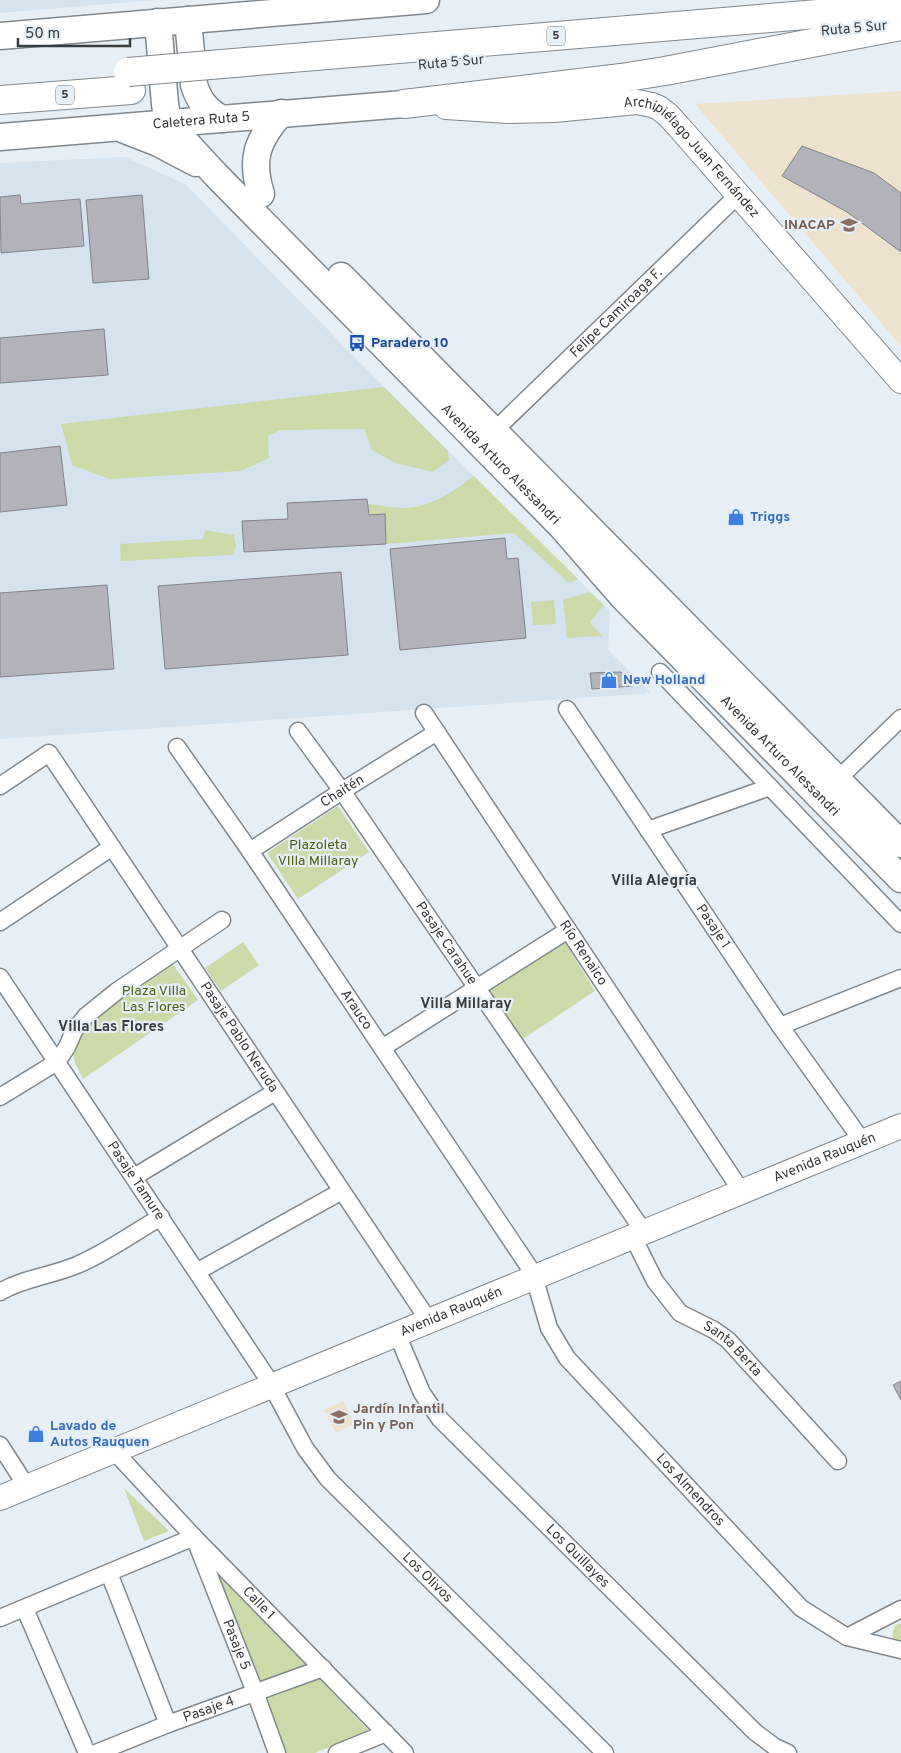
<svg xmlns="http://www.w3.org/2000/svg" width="901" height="1753" viewBox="0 0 901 1753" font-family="Overpass,sans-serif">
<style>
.built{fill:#d4e3ee}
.education{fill:#ede2ce}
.green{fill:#ccdaa9}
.building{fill:#b2b2ba;stroke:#82828a}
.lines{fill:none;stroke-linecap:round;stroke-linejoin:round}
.street-casing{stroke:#80888d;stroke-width:19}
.secondary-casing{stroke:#80888d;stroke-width:26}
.primary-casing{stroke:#80888d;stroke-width:29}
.highway-casing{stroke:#80888d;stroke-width:30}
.street{stroke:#fff;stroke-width:16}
.secondary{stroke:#fff;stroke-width:24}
.primary{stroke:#fff;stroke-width:26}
.highway{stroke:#fff;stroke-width:28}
.highway-bridge-casing{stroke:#80888d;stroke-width:30;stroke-linecap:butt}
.highway-bridge{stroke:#fff;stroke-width:28}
.labels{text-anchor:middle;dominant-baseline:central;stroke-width:4.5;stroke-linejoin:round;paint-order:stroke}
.shield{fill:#e6eff5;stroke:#6d7275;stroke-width:1}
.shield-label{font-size:12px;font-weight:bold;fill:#393c3e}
.street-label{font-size:14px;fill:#393c3e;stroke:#e6eff5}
.education-label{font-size:14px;font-weight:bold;fill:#785e54;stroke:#e6eff5;text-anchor:end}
.transit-label{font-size:14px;font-weight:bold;fill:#164399;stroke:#e6eff5;text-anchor:start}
.shop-label{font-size:14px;font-weight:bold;fill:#366cbe;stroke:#e6eff5;text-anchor:start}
.park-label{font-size:14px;fill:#4e5e0e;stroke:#e6eff5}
.neighbourhood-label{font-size:15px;font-weight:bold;fill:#393c3e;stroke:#e6eff5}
</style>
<rect width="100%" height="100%" fill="#e6eff5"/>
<path class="built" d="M0 0H156L0 13Z
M125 157 185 184 384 387 610 611 608 650 651 693 0 739V163Z"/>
<path class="education" d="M901 91V346L695 104Z
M343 1401 355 1424 336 1433 324 1410Z"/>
<path class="green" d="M384 387 448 451 449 460 433 472 395 463 372 450 364 429 281 430 268 436 269 458 241 471 109 479 72 465 61 424Z
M474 476 578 579 569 583 514 533 386 544 385 514 369 515 368 504C379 505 392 508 403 508 431 508 452 492 474 476Z
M205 530 234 535 236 547 232 555 121 561 120 544 203 539Z
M590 592 604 605 590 622 602 636 567 638 563 600Z
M554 600 556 624 533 625 531 602Z
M338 806 369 852 298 899 267 853Z
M243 942 259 965 221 991 205 968Z
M565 942 595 991 523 1039 489 990Z
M168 957 198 1000 83 1079 75 1063 71 1044 82 1023Z
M124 1488 169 1531 144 1541Z
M207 1562 310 1668 259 1686Z
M901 1623V1644H900L892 1636 895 1626Z
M316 1675 369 1731 315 1753H285L262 1694Z"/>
<path class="building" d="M802 146 874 173 901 193V252L847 212 782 176Z
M20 195 21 204 80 199 84 246 1 253 0 197Z
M142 195 149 279 93 283 86 200Z
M104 329 108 375 0 383V338Z
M60 446 67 505 0 512V453Z
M367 499 369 515 385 514 386 544 244 552 242 521 288 519 287 503Z
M505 538 507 559 518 558 526 638 400 650 390 549Z
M341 572 348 655 165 669 158 586Z
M107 585 114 669 0 677V593Z
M621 672 633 686 592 689 590 673Z
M901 1381V1400L893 1385Z"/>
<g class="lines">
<g class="street-casing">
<g id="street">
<path id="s1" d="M494 431 738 195"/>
<path d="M660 672 901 924"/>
<path id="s2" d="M567 709 780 1026 863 1142"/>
<path id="s3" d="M424 713 742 1192"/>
<path id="s4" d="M298 731 342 791 644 1232"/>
<path id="s5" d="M177 747 250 851 533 1273 549 1328 567 1358 801 1608 847 1637 901 1650"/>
<path d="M838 779 901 718"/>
<path id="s6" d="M0 786 49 753 429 1321"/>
<path d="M648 830 770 787"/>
<path id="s7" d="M250 851 342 791 437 732"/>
<path d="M0 922 112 847"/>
<path id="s8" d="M0 977 268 1379 305 1448 328 1479 605 1753"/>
<path d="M780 1026 901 978"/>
<path d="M382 1048 568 930"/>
<path d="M0 1097 57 1062 67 1047 74 1031 86 1016 117 991 222 920"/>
<path d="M134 1177 275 1092"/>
<path id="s9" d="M633 1237 655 1281 680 1313 714 1330 728 1340 838 1461"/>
<path d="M198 1271 342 1191"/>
<path d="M0 1292C24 1278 51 1276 77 1265 106 1253 133 1233 161 1217"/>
<path id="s10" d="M397 1334 422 1393 440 1419 755 1732 775 1747 788 1753"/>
<path d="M0 1445 27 1487"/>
<path id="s11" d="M114 1451 194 1537 405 1753"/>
<path d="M109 1573 168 1724"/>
<path d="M25 1609 87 1753"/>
<path id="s12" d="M0 1618 194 1537 255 1692 277 1753"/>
<path d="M847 1637 901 1609"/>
<path id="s13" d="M96 1753 168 1724 323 1668"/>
<path d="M337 1753 386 1733"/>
</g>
</g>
<g class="secondary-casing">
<g id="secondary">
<path id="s14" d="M446 107 508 111 554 110 637 102 652 105 659 108 668 115 679 127 901 381"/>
<path id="s15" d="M0 1498 901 1126"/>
</g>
</g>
<g class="primary-casing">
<g id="primary">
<path d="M188 20 194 85C199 101 207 111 222 119"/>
<path id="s16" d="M158 22 165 104 168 123 216 175 562 527 622 596 901 879"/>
<path d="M0 36 426 0"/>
<path d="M122 129 158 143 196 163"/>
<path id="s17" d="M0 137 404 104"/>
<path d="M261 194C250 159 257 140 281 113"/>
<path d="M341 276 901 844"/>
</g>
</g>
<g class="highway-casing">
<path id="highway" d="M210 65 901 7
M0 100 131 90
M404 104 621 78 665 71 901 26"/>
</g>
<use href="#street" class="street"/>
<use href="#secondary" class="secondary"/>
<use href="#primary" class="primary"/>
<use href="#highway" class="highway"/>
<g class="highway-bridge-casing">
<path id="highway-bridge" d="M128 72 210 65"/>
</g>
<use href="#highway-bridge" class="highway-bridge"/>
</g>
<defs>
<g id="university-bare" transform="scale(1.35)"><path d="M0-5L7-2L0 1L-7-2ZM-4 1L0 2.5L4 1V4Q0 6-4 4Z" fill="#8d6e63" stroke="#e6eff5" stroke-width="2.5" paint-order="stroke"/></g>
<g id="bus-bare" transform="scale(1.35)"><path d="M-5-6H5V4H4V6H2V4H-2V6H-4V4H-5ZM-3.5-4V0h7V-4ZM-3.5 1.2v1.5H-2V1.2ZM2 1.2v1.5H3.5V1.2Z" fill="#1a4fb4" stroke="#e6eff5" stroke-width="2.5" paint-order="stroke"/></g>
<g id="shop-bare" transform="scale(1.35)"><path d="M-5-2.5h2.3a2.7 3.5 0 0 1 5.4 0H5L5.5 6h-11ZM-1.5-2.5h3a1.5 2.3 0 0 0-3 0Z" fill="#3f7fe0" stroke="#e6eff5" stroke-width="2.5" paint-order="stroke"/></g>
<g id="school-bare" transform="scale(1.35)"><path d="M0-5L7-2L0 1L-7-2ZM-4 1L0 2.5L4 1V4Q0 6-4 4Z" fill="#8d6e63" stroke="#e6eff5" stroke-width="2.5" paint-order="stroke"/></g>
</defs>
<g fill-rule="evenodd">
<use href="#university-bare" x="849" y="225"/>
<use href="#bus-bare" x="357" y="343"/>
<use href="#shop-bare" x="736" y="517"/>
<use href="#shop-bare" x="609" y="680"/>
<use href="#school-bare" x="339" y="1417"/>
<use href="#shop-bare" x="36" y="1434"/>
</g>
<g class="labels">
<g class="shield">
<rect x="547" y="26.5" width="18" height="19" rx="4"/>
<rect x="56" y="85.5" width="18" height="19" rx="4"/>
</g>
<g class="shield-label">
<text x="556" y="36">5</text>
<text x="65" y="95">5</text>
</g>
<g class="street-label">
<text transform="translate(854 29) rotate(-5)">Ruta 5 Sur</text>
<text transform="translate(451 63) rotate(-5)">Ruta 5 Sur</text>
<text stroke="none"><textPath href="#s17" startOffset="202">Caletera Ruta 5</textPath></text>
<text stroke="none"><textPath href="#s14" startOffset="269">Archipiélago Juan Fernández</textPath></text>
<text stroke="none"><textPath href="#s1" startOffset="170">Felipe Camiroaga F.</textPath></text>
<text stroke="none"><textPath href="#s16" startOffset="578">Avenida Arturo Alessandri</textPath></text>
<text stroke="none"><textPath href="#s16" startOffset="982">Avenida Arturo Alessandri</textPath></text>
<text stroke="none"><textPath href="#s7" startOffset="110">Chaitén</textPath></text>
<text stroke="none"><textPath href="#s2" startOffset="262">Pasaje 1</textPath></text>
<text stroke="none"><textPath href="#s4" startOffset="259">Pasaje Carahue</textPath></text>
<text stroke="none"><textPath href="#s3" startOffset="288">Río Renaico</textPath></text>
<text stroke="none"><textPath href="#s5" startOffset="318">Arauco</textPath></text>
<text stroke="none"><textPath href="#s6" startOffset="401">Pasaje Pablo Neruda</textPath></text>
<text stroke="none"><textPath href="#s15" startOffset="892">Avenida Rauquén</textPath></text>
<text stroke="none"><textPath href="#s8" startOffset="245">Pasaje Tamure</textPath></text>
<text stroke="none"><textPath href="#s15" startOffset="488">Avenida Rauquén</textPath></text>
<text stroke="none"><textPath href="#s9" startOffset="154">Santa Berta</textPath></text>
<text stroke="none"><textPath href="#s5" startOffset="908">Los Almendros</textPath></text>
<text stroke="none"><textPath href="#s10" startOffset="290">Los Quillayes</textPath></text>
<text stroke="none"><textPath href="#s8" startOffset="740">Los Olivos</textPath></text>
<text stroke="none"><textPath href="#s11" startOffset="210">Calle 1</textPath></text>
<text stroke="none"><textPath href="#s12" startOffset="326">Pasaje 5</textPath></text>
<text stroke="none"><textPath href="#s13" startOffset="121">Pasaje 4</textPath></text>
</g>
<g class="education-label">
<text x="835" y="225">INACAP</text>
<text x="353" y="1409" text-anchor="start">Jardín Infantil<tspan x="353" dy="16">Pin y Pon</tspan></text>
</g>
<g class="transit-label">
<text x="371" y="343">Paradero 10</text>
</g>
<g class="shop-label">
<text x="750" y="517">Triggs</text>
<text x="623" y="680">New Holland</text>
<text x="50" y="1426">Lavado de<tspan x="50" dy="16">Autos Rauquen</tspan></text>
</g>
<g class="park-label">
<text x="318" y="845">Plazoleta<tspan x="318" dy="16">VIlla Millaray</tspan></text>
<text x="154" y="991">Plaza Villa<tspan x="154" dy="16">Las Flores</tspan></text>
</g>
<g class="neighbourhood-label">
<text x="654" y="881">Villa Alegría</text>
<text x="466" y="1004">Villa Millaray</text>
<text x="111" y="1027">Villa Las Flores</text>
</g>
</g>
<path d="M18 38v8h112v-8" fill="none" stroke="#393c3e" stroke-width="2.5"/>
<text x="25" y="38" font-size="15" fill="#393c3e" stroke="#e6eff5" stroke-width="4" paint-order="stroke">50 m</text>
</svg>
